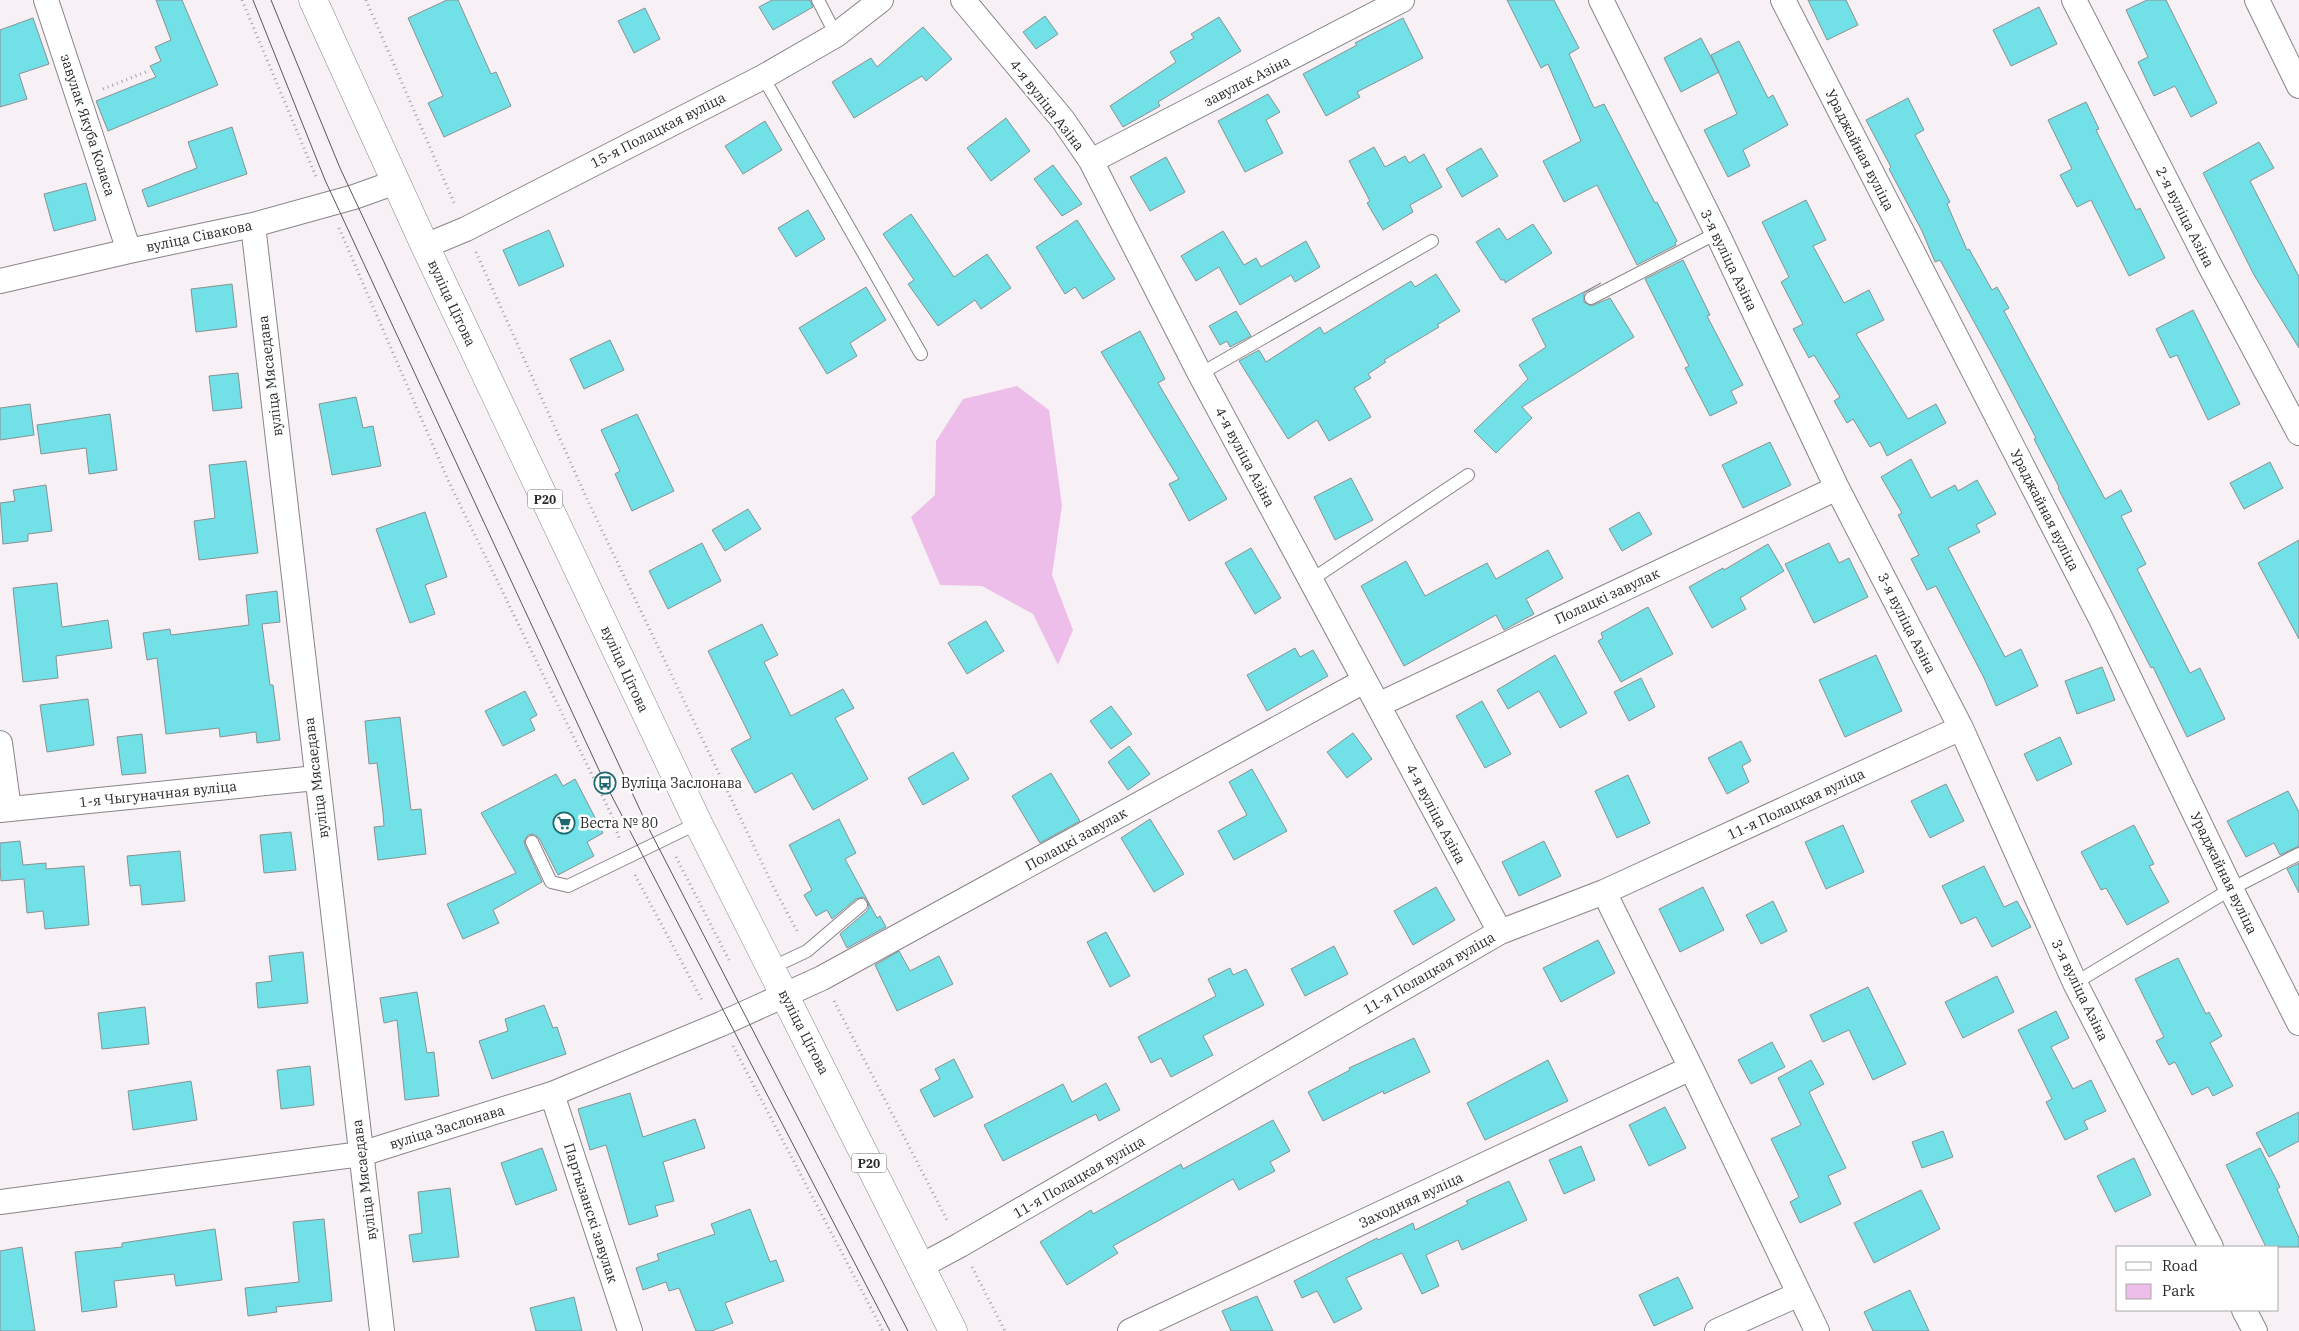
<svg xmlns="http://www.w3.org/2000/svg" width="2299" height="1331" viewBox="0 0 2299 1331" font-family="'IBM Plex Serif',serif">
<style>
.green{fill:#edbee9}
.building{fill:#71e0e7;stroke:#899192}
.lines{fill:none;stroke-linecap:round;stroke-linejoin:round}
.lane-casing{stroke:#898489;stroke-width:14}
.street-casing{stroke:#898489;stroke-width:26}
.primary-casing{stroke:#898489;stroke-width:29}
.path{stroke:#a49fa3;stroke-width:3;stroke-dasharray:1 4;stroke-linecap:butt}
.lane{stroke:#fff;stroke-width:12}
.street{stroke:#fff;stroke-width:24}
.primary{stroke:#fff;stroke-width:28}
.tram{stroke:#5a5659;stroke-width:1}
.labels{text-anchor:middle;dominant-baseline:central;stroke-width:5;stroke-linejoin:round;paint-order:stroke}
.shield{fill:#fff;stroke:#6b686a;stroke-width:1}
.shield-label{font-size:12px;font-weight:bold;fill:#2b282a}
.street-label{font-size:14px;fill:#2b282a;stroke:#fff}
.poi-label{font-size:14px;fill:#2b282a;stroke:#fff;text-anchor:start}
</style>
<rect width="100%" height="100%" fill="#f7f1f6"/>
<path class="green" d="M1017 386 1049 410 1062 506 1052 575 1073 630 1058 665 1033 614 982 586 940 585 911 517 935 495 936 441 963 399Z"/>
<path class="building" d="M156 0H182L218 85 108 131 96 101 156 77 150 66 161 61 155 47 171 40Z
M447 0H458L491 74 496 72 511 106 444 137 428 103 443 96 408 18Z
M772 0H810L813 7 773 30 759 7Z
M1507 0H1554L1579 48 1569 54 1594 108 1604 104 1655 203 1657 202 1677 241 1675 243 1676 245 1637 265 1597 185 1564 202 1543 161 1581 141 1548 64 1541 68Z
M1808 0H1846L1858 25 1827 40Z
M2147 0H2166L2217 103 2191 117 2175 86 2154 96 2138 62 2148 57 2126 10Z
M2039 7 2057 44 2011 66 1993 30Z
M645 8 660 39 634 53 618 21Z
M1045 16 1058 34 1036 49 1023 32Z
M1219 17 1241 51 1158 102 1160 106 1123 127 1110 106 1176 62 1170 52 1194 38 1191 34Z
M33 18 49 64 19 74 27 99 0 107V30Z
M1403 18 1423 58 1357 92 1360 97 1326 116 1303 74 1357 45 1355 43Z
M923 27 952 59 926 81 922 76 854 118 832 82 871 58 877 67Z
M1701 38 1719 72 1681 92 1664 58Z
M1739 41 1768 98 1773 95 1788 125 1743 150 1750 166 1728 177 1704 130 1737 114 1711 55Z
M1268 94 1280 112 1266 120 1283 153 1245 172 1218 121Z
M1908 98 1924 130 1915 135 1950 202 1947 204 1967 250 1969 249 1992 290 1997 287 2009 308 2004 311 2105 499 2121 490 2132 511 2121 516 2146 564 2137 569 2190 673 2200 668 2225 719 2187 737 2153 667 2151 668 2058 488 2059 487 2034 439 2036 438 1995 360 1940 260 1935 262 1922 231 1889 169 1891 167 1866 120Z
M2086 102 2099 129 2096 130 2136 210 2140 208 2165 258 2129 276 2091 200 2077 207 2060 175 2072 169 2048 120Z
M1006 118 1030 151 991 181 967 148Z
M765 121 782 150 743 174 725 146Z
M232 127 247 174 148 207 142 190 197 168 188 142Z
M2259 142 2274 168 2250 181 2299 277V348L2254 275 2203 173Z
M1374 147 1385 167 1405 156 1409 163 1424 154 1442 187 1410 205 1413 212 1383 230 1367 203 1370 201 1349 161Z
M1481 148 1498 176 1462 197 1446 169Z
M1166 157 1185 192 1150 211 1130 177Z
M1053 165 1082 204 1062 216 1034 179Z
M86 183 96 220 54 231 44 194Z
M1806 200 1826 240 1813 246 1844 303 1869 290 1884 320 1856 334 1908 419 1936 404 1946 423 1887 456 1880 442 1870 447 1853 419 1847 423 1834 401 1840 397 1814 355 1809 358 1793 329 1803 324 1781 282 1789 277 1762 222Z
M808 210 825 239 796 257 778 228Z
M911 214 954 277 987 254 1011 288 981 309 975 300 938 326 908 284 914 280 883 234Z
M1077 220 1115 279 1083 299 1075 287 1065 294 1036 247Z
M1533 224 1552 253 1505 283V280H1501L1476 242 1499 228 1507 240Z
M549 230 564 266 519 286 503 250Z
M1223 231 1244 265 1256 258 1261 267 1306 241 1320 267 1295 282 1291 275 1240 305 1219 267 1196 281 1181 256Z
M1683 260 1710 315 1707 316 1743 385 1731 391 1737 403 1710 416 1685 368 1689 366 1645 279Z
M1436 274 1460 311 1437 325 1439 327 1384 360 1386 362 1368 374 1371 378 1354 388 1371 417 1329 441 1317 420 1288 439 1239 361 1259 350 1266 362 1320 327 1324 334 1411 281 1415 287Z
M1601 283 1584 293V302L1591 306 1610 298 1634 337 1522 407 1532 418 1496 453 1474 431 1528 379 1519 365 1546 347 1532 319Z
M232 284 237 327 196 332 191 289Z
M866 287 886 320 850 343 857 356 827 374 799 328Z
M2193 310 2240 404 2208 420 2177 355 2170 358 2156 329Z
M1236 311 1251 336 1230 347 1227 341 1220 345 1209 326Z
M1140 331 1165 379 1158 383 1227 499 1189 521 1169 484 1179 479 1101 352Z
M610 340 624 370 584 389 570 359Z
M238 373 242 408 213 411 209 376Z
M356 397 363 428 373 426 381 466 332 475 319 404Z
M30 404 34 435 0 440V408Z
M110 414 117 470 89 474 86 448 41 454 37 425Z
M637 414 674 491 632 511 615 474 620 471 601 430Z
M1770 442 1791 485 1743 508 1722 465Z
M1911 459 1931 498 1955 485 1958 491 1977 480 1996 514 1976 525 1980 532 1948 548 2005 657 2021 649 2038 686 1996 706 1984 678 1936 586 1927 590 1911 559 1919 555 1898 515 1902 513 1881 477Z
M246 461 258 553 199 560 194 521 215 518 209 465Z
M2270 462 2283 488 2244 509 2230 483Z
M1351 478 1373 520 1335 540 1314 497Z
M46 485 52 531 28 534V541L3 544 0 503 15 501 13 490Z
M748 509 761 529 725 551 712 530Z
M425 512 447 577 425 585 435 614 410 623 376 529Z
M1639 512 1652 534 1622 551 1609 529Z
M2299 540V639L2258 563Z
M702 543 721 581 668 609 649 571Z
M1829 543 1839 563 1849 558 1868 597 1814 623 1785 564Z
M1768 544 1784 571 1740 598 1746 609 1712 628 1689 587 1723 568 1724 570Z
M1251 548 1281 598 1255 614 1225 563Z
M1548 550 1563 578 1526 599 1534 614 1504 630 1496 615 1404 666 1361 586 1406 561 1425 596 1487 563 1496 579Z
M57 583 62 627 108 620 112 648 56 656 58 678 23 682 13 588Z
M277 591 280 622 262 624 270 685H273L280 740 257 743 256 732 220 737 219 728 166 734 157 658 147 660 143 633 170 629 171 635 249 625 246 595Z
M1648 607 1673 654 1621 682 1598 641 1603 638 1601 633Z
M986 621 1004 651 967 674 948 643Z
M762 624 778 655 764 662 791 716 843 689 854 708 835 718 868 779 813 810 792 773 755 793 731 749 751 738 708 651Z
M1295 648 1300 657 1313 650 1328 676 1267 711 1247 675Z
M1555 655 1587 713 1560 728 1539 691 1508 709 1497 690Z
M1876 655 1902 711 1845 737 1819 680Z
M2102 667 2115 700 2077 714 2065 681Z
M1641 678 1655 707 1629 721 1614 692Z
M525 691 537 715 530 719 535 730 503 746 485 711Z
M88 699 94 745 47 752 40 705Z
M1482 701 1511 754 1485 768 1456 716Z
M1111 706 1132 734 1111 749 1090 721Z
M400 717 411 810 421 809 426 854 378 860 374 827 384 826 383 813 377 763 369 764 365 721Z
M1353 733 1372 759 1347 778 1327 752Z
M142 734 146 773 122 775 117 737Z
M2060 737 2072 764 2037 781 2024 754Z
M1741 741 1751 761 1742 766 1749 782 1727 794 1708 758Z
M1129 746 1150 774 1128 790 1108 762Z
M953 752 969 779 923 805 908 778Z
M1252 769 1287 831 1234 860 1218 831 1247 815 1229 782Z
M1051 773 1080 821 1040 843 1012 796Z
M556 774 563 786 575 779 603 833 587 842 594 856 558 875 539 838 533 834 528 835 524 841 525 845 542 882 493 910 499 923 463 939 447 904 516 873 481 813Z
M1628 775 1650 823 1617 838 1595 791Z
M1946 784 1964 821 1930 838 1911 801Z
M2288 791 2299 812V846L2280 855 2274 843 2246 857 2227 821Z
M839 819 856 853 845 859 877 918 880 916 886 927 847 948 840 934 867 911 869 907 867 900 863 897 856 899 832 919 827 910 816 916 804 895 812 890 789 845Z
M1150 819 1184 874 1154 892 1121 838Z
M1843 825 1864 872 1826 889 1805 842Z
M2134 825 2154 864 2149 866 2169 902 2127 925 2106 888 2101 890 2081 852Z
M291 832 296 870 264 873 260 835Z
M20 841 23 865 46 863V869L84 866 89 925 45 929 43 911 27 913 24 879 1 881 0 867V843Z
M1544 841 1561 876 1519 896 1502 862Z
M180 851 185 901 142 905 140 885 130 886 127 856Z
M2299 863V893L2287 869Z
M1984 866 2004 907 2017 901 2031 927 1992 947 1976 917 1961 924 1942 886Z
M1436 887 1455 920 1413 945 1394 911Z
M1703 887 1724 930 1680 952 1659 909Z
M1773 901 1787 931 1761 944 1746 915Z
M1106 932 1130 976 1110 987 1087 942Z
M1598 940 1615 973 1561 1002 1543 968Z
M1334 946 1348 974 1305 996 1291 969Z
M899 951 910 971 939 956 953 984 897 1011 875 965Z
M303 952 308 1003 258 1008 256 983 272 981 269 956Z
M2178 958 2206 1014 2209 1012 2222 1036 2210 1043 2233 1086 2213 1096 2208 1087 2192 1095 2175 1062 2169 1065 2156 1041 2164 1037 2135 979Z
M1230 968 1233 975 1246 969 1264 1005 1203 1036 1213 1055 1171 1077 1161 1058 1151 1063 1138 1037 1216 996 1208 979Z
M1997 976 2014 1012 1963 1038 1945 1002Z
M1868 987 1906 1064 1873 1080 1849 1030 1823 1042 1810 1015Z
M417 992 427 1053 434 1052 439 1096 405 1100 397 1020 384 1023 380 998Z
M544 1005 553 1028 557 1027 566 1054 492 1079 479 1041 508 1031 505 1019Z
M145 1007 149 1044 102 1049 98 1013Z
M2056 1011 2069 1038 2051 1047 2073 1089 2091 1080 2106 1111 2084 1121 2088 1129 2065 1140 2046 1102 2052 1099 2018 1030Z
M1414 1038 1430 1072 1384 1094 1383 1091 1323 1121 1308 1092 1350 1070 1349 1068Z
M1772 1042 1785 1067 1751 1084 1738 1060Z
M954 1059 973 1097 934 1117 920 1090 940 1079 935 1069Z
M1548 1060 1568 1101 1485 1140 1467 1103Z
M1811 1060 1824 1084 1809 1092 1846 1168 1828 1176 1841 1204 1800 1223 1790 1202 1799 1197 1771 1139 1801 1125 1778 1078Z
M310 1066 314 1105 281 1109 277 1070Z
M191 1081 197 1120 133 1130 128 1091Z
M1106 1083 1120 1110 1099 1121 1096 1114 1003 1161 984 1125 1063 1084 1072 1102Z
M630 1093 643 1137 695 1119 705 1148 663 1162 674 1201 655 1206 658 1216 629 1225 606 1145 590 1150 578 1109Z
M1665 1107 1686 1148 1649 1166 1629 1125Z
M2299 1112V1141L2269 1157 2256 1133Z
M1273 1120 1290 1151 1270 1162 1275 1171 1239 1190 1233 1179 1113 1246 1118 1253 1067 1285 1040 1242 1091 1210 1093 1214 1181 1164 1183 1169Z
M1943 1131 1953 1157 1922 1168 1912 1142Z
M1581 1146 1595 1180 1564 1194 1549 1160Z
M542 1148 557 1190 516 1205 501 1163Z
M2260 1148 2280 1187 2277 1189 2299 1238V1247H2266L2226 1165Z
M2134 1158 2151 1195 2115 1212 2097 1176Z
M1509 1181 1527 1220 1462 1250 1458 1240 1426 1255 1439 1286 1422 1294 1402 1253 1346 1278 1362 1309 1334 1323 1317 1291 1302 1298 1294 1281 1377 1238 1378 1240 1413 1223 1415 1230 1468 1204 1466 1201Z
M450 1188 459 1257 413 1262 409 1235 422 1233 418 1192Z
M1921 1190 1940 1229 1874 1263 1854 1223Z
M750 1209 770 1262 776 1260 784 1281 725 1303 733 1323 711 1331H696L679 1288 669 1291 666 1282 643 1290 636 1268 659 1260 657 1254 715 1234 711 1224Z
M324 1219 332 1301 276 1307 277 1312 248 1316 245 1288 299 1282 293 1222Z
M215 1229 222 1280 176 1286 174 1274 114 1281 117 1307 82 1312 75 1252 122 1247V1243Z
M22 1247 35 1331H0V1251Z
M1678 1277 1693 1308 1654 1326 1639 1295Z
M1910 1290 1929 1331H1873L1864 1312Z
M1257 1296 1273 1331H1231L1222 1311Z
M574 1297 582 1331H536L530 1308Z"/>
<g class="lines">
<g class="lane-casing">
<path id="lane" d="M818 0 836 35
M763 77 921 354
M1591 298 1717 233
M1200 374 1432 241
M1311 580 1468 475
M532 842 551 882 568 886 698 823
M771 968 807 951 861 905
M2075 983 2231 889 2299 854"/>
</g>
<g class="street-casing">
<path id="street" d="M46 0 129 251
M963 0 1063 120 1091 161 1200 374 1500 932
M1601 0 1717 233 1837 488 1961 728 2075 983 2211 1247
M1783 0 2101 619 2231 889 2299 1023
M2074 0 2210 266 2299 433
M2257 0 2299 86
M1091 161 1402 0
M253 225 382 1331
M425 246 466 229 763 77 836 35 881 0
M0 281 129 251 253 225 354 197 396 182
M1378 705 1837 488
M0 743 9 809
M0 810 316 778
M1604 892 1691 1068 1817 1331
M552 1094 630 1331
M0 1202 361 1154 552 1094 721 1024 822 978 1364 681
M921 1266 960 1245 1500 932 1604 892 1961 728
M2244 1310 2255 1331
M1130 1331 1691 1068
M1717 1331 1799 1294"/>
</g>
<g class="primary-casing">
<path id="primary" d="M313 0 425 246 698 823 953 1331"/>
</g>
<path class="path" d="M242 0 317 179
M366 0 455 205
M103 89 148 71
M339 228 448 480 612 816 619 838
M476 252 587 499 774 888 797 931
M676 857 729 960
M635 875 703 1002
M834 1001 948 1222
M733 1046 883 1331
M972 1267 1005 1331"/>
<use href="#lane" class="lane"/>
<use href="#street" class="street"/>
<use href="#primary" class="primary"/>
<path class="tram" d="M253 0 325 180 605 783 890 1331
M271 0 340 168 649 829 908 1331"/>
</g>
<defs>
<g id="bus-ring" transform="scale(1.125)"><circle r="9.5" fill="#fff" stroke="#1d6a6e" stroke-width="1.5"/><path d="M-5-6H5V4H4V6H2V4H-2V6H-4V4H-5ZM-3.5-4V0h7V-4ZM-3.5 1.2v1.5H-2V1.2ZM2 1.2v1.5H3.5V1.2Z" fill="#1d6a6e"/></g>
<g id="supermarket-ring" transform="scale(1.125)"><circle r="9.5" fill="#fff" stroke="#1d6a6e" stroke-width="1.5"/><path d="M-6-5.5h2.5l.6 2H6L4.5 2H-2.5L-4.4-4H-6ZM-1.5 3.2a1.3 1.3 0 1 0 .1 0ZM3 3.2a1.3 1.3 0 1 0 .1 0Z" fill="#1d6a6e"/></g>
</defs>
<g fill-rule="evenodd">
<use href="#bus-ring" x="605" y="783"/>
<use href="#supermarket-ring" x="564" y="823"/>
</g>
<g class="labels">
<g class="shield">
<rect x="527.5" y="489.5" width="35" height="19" rx="4"/>
<rect x="851.5" y="1153.5" width="35" height="19" rx="4"/>
</g>
<g class="shield-label">
<text x="545" y="499">Р20</text>
<text x="869" y="1163">Р20</text>
</g>
<g class="street-label">
<text transform="translate(1247 81) rotate(-27)">завулак Азіна</text>
<text transform="translate(1047 105) rotate(52)">4-я вуліца Азіна</text>
<text transform="translate(88 125) rotate(72)">завулак Якуба Коласа</text>
<text transform="translate(658 130) rotate(-27)">15-я Полацкая вуліца</text>
<text transform="translate(1860 150) rotate(63)">Ураджайная вуліца</text>
<text transform="translate(2185 217) rotate(63)">2-я вуліца Азіна</text>
<text transform="translate(199 236) rotate(-12)">вуліца Сівакова</text>
<text transform="translate(1729 260) rotate(64)">3-я вуліца Азіна</text>
<text transform="translate(452 303) rotate(65)">вуліца Цітова</text>
<text transform="translate(270 376) rotate(-97)">вуліца Мясаедава</text>
<text transform="translate(1245 457) rotate(62)">4-я вуліца Азіна</text>
<text transform="translate(2045 510) rotate(63)">Ураджайная вуліца</text>
<text transform="translate(1607 596) rotate(-25)">Полацкі завулак</text>
<text transform="translate(1907 623) rotate(63)">3-я вуліца Азіна</text>
<text transform="translate(625 669) rotate(65)">вуліца Цітова</text>
<text transform="translate(316 778) rotate(-97)">вуліца Мясаедава</text>
<text transform="translate(158 794) rotate(-6)">1-я Чыгуначная вуліца</text>
<text transform="translate(1796 804) rotate(-25)">11-я Полацкая вуліца</text>
<text transform="translate(1436 814) rotate(62)">4-я вуліца Азіна</text>
<text transform="translate(1076 839) rotate(-29)">Полацкі завулак</text>
<text transform="translate(2224 873) rotate(64)">Ураджайная вуліца</text>
<text transform="translate(1429 973) rotate(-30)">11-я Полацкая вуліца</text>
<text transform="translate(2080 990) rotate(64)">3-я вуліца Азіна</text>
<text transform="translate(804 1032) rotate(63)">вуліца Цітова</text>
<text transform="translate(447 1127) rotate(-17)">вуліца Заслонава</text>
<text transform="translate(1079 1177) rotate(-30)">11-я Полацкая вуліца</text>
<text transform="translate(364 1180) rotate(-97)">вуліца Мясаедава</text>
<text transform="translate(1411 1200) rotate(-25)">Заходняя вуліца</text>
<text transform="translate(591 1213) rotate(72)">Партызанскі завулак</text>
</g>
<g class="poi-label">
<text x="621" y="783">Вуліца Заслонава</text>
<text x="580" y="823">Веста № 80</text>
</g>
</g>
<rect x="2116" y="1246" width="162" height="65" fill="#ffffff" stroke="#aaa9aa"/>
<rect x="2126" y="1262" width="25" height="8" fill="#ffffff" stroke="#aaa9aa"/>
<text x="2162" y="1271" font-size="15" fill="#2b282a">Road</text>
<rect x="2126" y="1284" width="25" height="15" fill="#edbee9" stroke="#aaa9aa"/>
<text x="2162" y="1296" font-size="15" fill="#2b282a">Park</text>
</svg>
